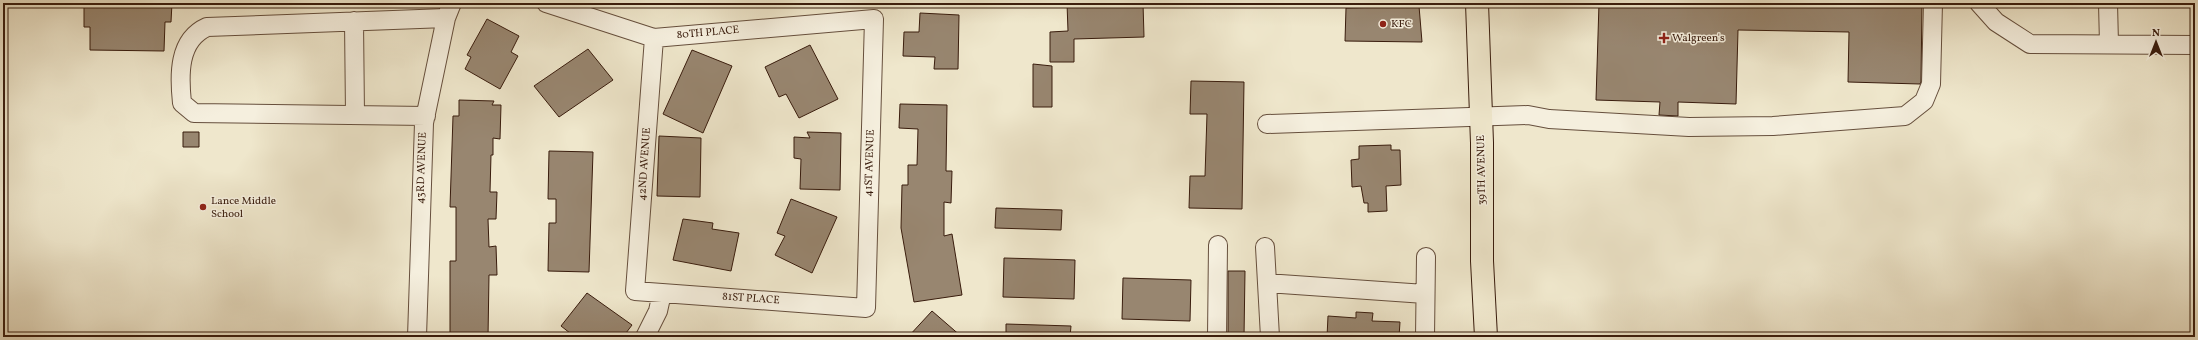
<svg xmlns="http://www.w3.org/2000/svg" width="2198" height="340" viewBox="0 0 2198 340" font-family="Vollkorn,serif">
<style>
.building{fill:#988670;stroke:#391c0d}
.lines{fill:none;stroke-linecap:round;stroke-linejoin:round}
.minor-casing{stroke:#664f3d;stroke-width:20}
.major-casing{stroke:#391c0d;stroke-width:24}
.minor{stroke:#f5efde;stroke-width:18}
.major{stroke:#efe7cc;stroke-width:22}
.poi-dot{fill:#8f2418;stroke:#f5efde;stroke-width:1.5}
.labels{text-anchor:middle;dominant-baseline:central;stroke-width:3;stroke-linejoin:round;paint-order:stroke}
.poi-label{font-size:11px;fill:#391c0d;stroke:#f5efde;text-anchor:start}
.street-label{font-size:11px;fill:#391c0d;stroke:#f5efde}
</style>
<rect width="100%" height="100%" fill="#efe7cc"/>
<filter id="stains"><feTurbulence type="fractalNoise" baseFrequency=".005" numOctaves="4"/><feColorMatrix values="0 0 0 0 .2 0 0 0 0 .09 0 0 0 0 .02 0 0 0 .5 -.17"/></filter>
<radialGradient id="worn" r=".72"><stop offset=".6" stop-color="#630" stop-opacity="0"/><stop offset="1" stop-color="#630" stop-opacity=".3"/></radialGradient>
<path class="building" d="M84 3H172L171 22H165L164 51 90 50V27H84Z
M1067 3H1143L1144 37 1074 39V62H1050V32L1068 31Z
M1599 3H1922L1921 82 1920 84 1848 82 1849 32 1738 30 1736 104 1678 102V116L1659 115 1660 102 1596 100Z
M1419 6 1422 42 1345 41 1346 8Z
M920 13 959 15 958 69H934L935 57 903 56 904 32H919Z
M487 19 519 36 511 52 518 56 500 89 465 69 471 57 467 55Z
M810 45 838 99 799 118 786 94 779 97 765 67Z
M588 49 613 80 559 117 534 86Z
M692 50 732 66 703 133 663 114Z
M1033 64 1052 66V107H1033Z
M1191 81 1244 82 1242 209 1189 208 1190 176H1205L1207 114H1190Z
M459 100 494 101 492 105H501L500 139 493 138V155H491L490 192H497L496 219H488L489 247 496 246 497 275H489L488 337H450V261H456V207H450L453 116H459Z
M900 104 947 105 946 171H952L951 203 944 202V236L952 234 962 295 914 302 901 228 902 185H908V165H917L918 129 899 128Z
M183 132H199V147H183Z
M807 132 841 133 840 190 800 189 801 159 794 158V137L810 138Z
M659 136 701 138 700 197 657 196Z
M1391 145V150H1400L1401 185 1386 186 1387 211 1368 212V203H1364L1361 186 1352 187 1351 160 1359 159V146Z
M549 151 593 152 589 272 548 271 549 223H556V199H548Z
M791 199 837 217 812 273 775 255 785 236 777 233Z
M996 208 1062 210 1061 230 995 228Z
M683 219 713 223 712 229 739 233 731 271 673 260Z
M1004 258 1075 260 1074 299 1003 297Z
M1228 271H1245L1244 337H1228Z
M1123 278 1191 280 1190 321 1122 319Z
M587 293 632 325 623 337H575L561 326Z
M932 311 962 337H908Z
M1356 312 1373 313 1372 321 1400 322 1399 337H1327L1328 316 1356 318Z
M1006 324 1071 326 1070 337H1006Z"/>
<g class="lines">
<g class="minor-casing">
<path id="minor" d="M546 3 654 38 874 19 866 308 635 291 654 38
M1979 3 1996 22 2030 44 2195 45
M2108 3 2109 44
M354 21 355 115
M426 116 194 113 182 103C179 75 178 40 207 27L446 18
M1267 124 1528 115 1549 119 1689 127 1773 126 1905 116 1924 101 1931 84 1933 3
M1265 247 1270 337
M1267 283 1425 294
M417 337 424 123 446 18 452 3
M645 337 658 311 662 293
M1217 337 1218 245
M1425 337 1426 257"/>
</g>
<g class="major-casing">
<path id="major" d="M1477 3 1482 143V261L1486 337"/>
</g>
<use href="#minor" class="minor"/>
<use href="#major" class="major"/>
</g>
<g class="poi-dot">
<circle cx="1383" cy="24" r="4"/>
<path d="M1662 32h4v4h4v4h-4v4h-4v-4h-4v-4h4z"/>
<circle cx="203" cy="207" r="4"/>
</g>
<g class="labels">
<g class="poi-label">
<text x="1391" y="24">KFC</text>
<text x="1672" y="38">Walgreen's</text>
<text x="211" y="201">Lance Middle<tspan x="211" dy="13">School</tspan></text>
</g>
<g class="street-label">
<text transform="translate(708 33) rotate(-5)">80TH PLACE</text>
<text transform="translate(870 163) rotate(-88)">41ST AVENUE</text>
<text transform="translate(645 164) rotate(-86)">42ND AVENUE</text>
<text transform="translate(422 168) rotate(-88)">43RD AVENUE</text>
<text transform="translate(1482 170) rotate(-91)">39TH AVENUE</text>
<text transform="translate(751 299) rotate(4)">81ST PLACE</text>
</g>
</g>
<rect width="2198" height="340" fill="none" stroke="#efe7cc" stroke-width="16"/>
<rect x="4" y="4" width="2190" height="332" fill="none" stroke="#391c0d" stroke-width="2"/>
<rect x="8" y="8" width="2182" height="324" fill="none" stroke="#391c0d"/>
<g transform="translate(2156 42)" stroke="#f5efde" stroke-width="3" paint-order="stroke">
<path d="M0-3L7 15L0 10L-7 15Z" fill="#391c0d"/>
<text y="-6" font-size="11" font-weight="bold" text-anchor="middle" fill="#391c0d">N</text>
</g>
<rect width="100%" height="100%" filter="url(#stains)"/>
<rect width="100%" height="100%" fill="url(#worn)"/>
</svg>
